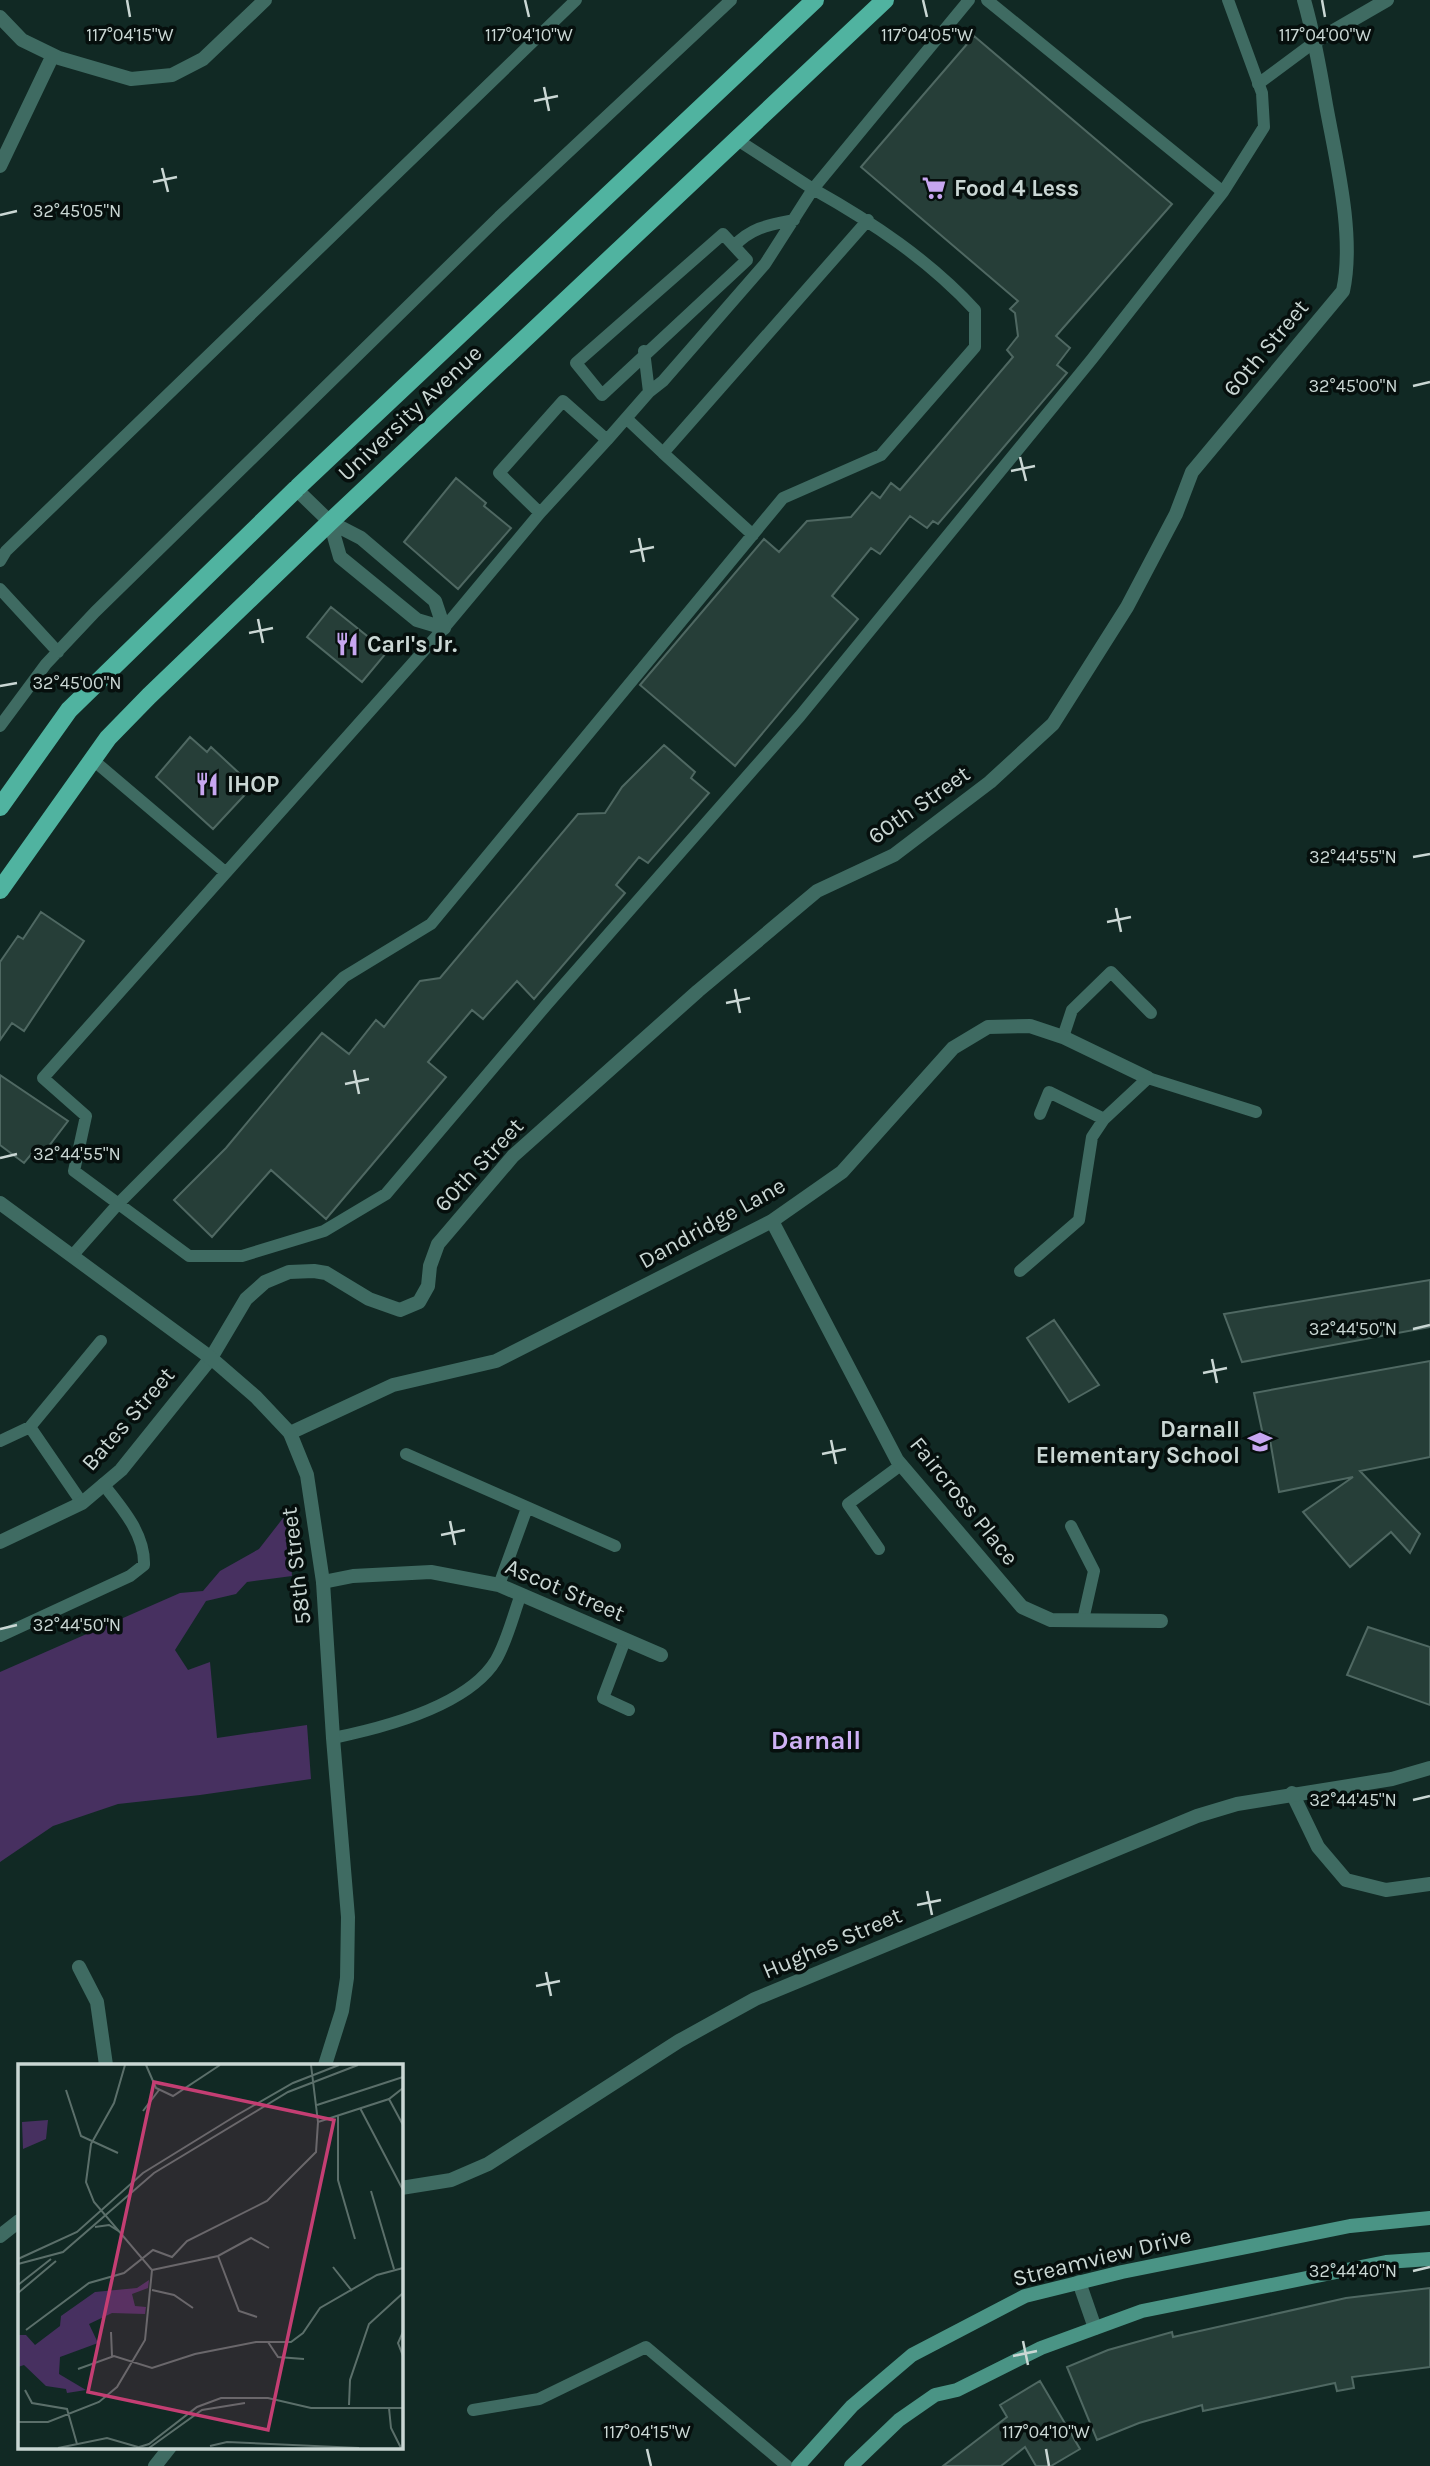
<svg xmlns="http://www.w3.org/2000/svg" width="1430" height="2466" viewBox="0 0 1430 2466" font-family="Karla,sans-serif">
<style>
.green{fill:#473060}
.building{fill:#263e38;stroke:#4f6862;stroke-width:2}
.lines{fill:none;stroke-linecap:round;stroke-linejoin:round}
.service{stroke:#3f6b62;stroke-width:12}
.minor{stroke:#3f6b62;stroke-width:14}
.tertiary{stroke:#3f6b62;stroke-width:14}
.secondary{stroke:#4a9485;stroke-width:14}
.primary{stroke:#50b3a0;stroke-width:18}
.ticks{fill:none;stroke:#cad7d4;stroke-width:2.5}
.labels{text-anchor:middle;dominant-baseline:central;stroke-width:7;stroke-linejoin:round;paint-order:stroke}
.poi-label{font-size:23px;font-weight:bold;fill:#cad7d4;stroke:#060f0d;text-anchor:start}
.street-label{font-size:23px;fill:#cad7d4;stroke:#060f0d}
.quarter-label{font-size:26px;font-weight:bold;fill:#cfb1f6;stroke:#060f0d}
.inset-road{fill:none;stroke:#5b6f6a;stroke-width:2}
.view{fill:#c43e73;fill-opacity:0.15;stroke:#c43e73;stroke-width:3.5}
.inset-edge{fill:none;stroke:#cad7d4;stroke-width:3.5}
.ticks-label{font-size:18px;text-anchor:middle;fill:#cad7d4;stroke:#060f0d;stroke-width:7;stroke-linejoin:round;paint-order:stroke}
</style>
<rect width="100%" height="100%" fill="#112924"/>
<path class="green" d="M287 1513 292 1576 247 1582 236 1594 206 1601 175 1650 188 1670 210 1662 217 1738 307 1725 311 1779 200 1795 118 1804 53 1826 0 1862V1672L180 1593 203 1591 220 1571 259 1549Z"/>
<path class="building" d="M974 36 1172 204 1056 336 1070 348 1057 365 1067 373 938 524 933 521 927 528 910 516 880 554 871 548 832 596 858 619 735 766 640 685 764 539 779 552 807 521 851 517 872 492 880 498 891 483 900 490 1013 357 1007 350 1018 336 1015 313 1010 309 1018 301 861 167Z
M456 478 486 503 484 506 511 528 458 589 404 542Z
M331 607 387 652 362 682 307 637Z
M190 737 207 752 211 747 253 786 213 829 156 777Z
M664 745 695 772 691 778 709 793 648 863 639 857 616 885 625 893 534 999 517 981 483 1019 472 1010 428 1062 446 1077 326 1219 271 1170 212 1237 174 1200 226 1148 322 1033 349 1054 376 1020 384 1027 420 981 440 978 578 814 605 813 622 787Z
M41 912 84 941 24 1031 12 1023 0 1040V962L18 936 23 939Z
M0 1075 68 1121 45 1151 38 1146 24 1163 0 1145Z
M1430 1280V1327L1242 1362 1224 1314Z
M1054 1320 1099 1385 1069 1402 1027 1338Z
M1430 1361V1457L1360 1471 1420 1534 1410 1553 1391 1532 1350 1567 1303 1512 1353 1477 1279 1492 1269 1434 1263 1435 1254 1393Z
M1368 1627 1430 1647V1705L1347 1675Z
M1430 2288V2367L1352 2377 1354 2388 1337 2391 1335 2383 1203 2411 1202 2405 1139 2423 1097 2440 1067 2367 1108 2350 1172 2332 1173 2337 1346 2298Z
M1040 2381 1080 2449 1051 2466H1036L1025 2447 1001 2466H943L1007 2417 1000 2405Z"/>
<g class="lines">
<path class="service" d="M987 0 1223 192 1264 127 1262 93 1228 0
M1258 84 1316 41
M736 139 813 189 969 0
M723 234 747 260 602 395 576 363Z
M734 246C752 227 769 225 794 220
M644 351 649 392
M626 418 663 453
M540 513 499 473 563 401 607 440 540 513 444 628 43 1078 86 1116 74 1171 189 1256H242L324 1231 386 1194 548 1003 800 716 1092 359 1223 192
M753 535 663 453 868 220
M0 561 6 551 576 0
M0 589 58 652
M0 726 46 664 95 612 499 217 731 0
M93 760 225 872
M1063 1037 1072 1010 1111 972 1151 1013
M1040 1114 1049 1092 1104 1119 1148 1078 1256 1112
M72 1256 118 1204 344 977 431 924 783 498 881 455 975 347V310C929 260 872 222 813 189L765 264 663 381 649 392 607 440
M1020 1271 1079 1220 1092 1137 1104 1119
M30 1427 101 1341
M0 1441 30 1427 82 1503
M406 1454 615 1546
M1071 1526 1094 1571 1083 1620
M879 1549 848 1504 901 1465
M499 1585 527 1508
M0 1636 130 1576 144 1565C145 1534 122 1508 103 1484
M625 1640 603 1698 629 1710
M333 1738C382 1728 468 1706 496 1660 507 1641 513 1616 521 1594
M473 2410 539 2399 646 2347 787 2466"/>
<path class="minor" d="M0 17 22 40 59 58 131 79 172 75 203 59 265 0
M1316 41 1387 0
M0 166 53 55
M296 489 330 522 361 538 435 601 444 628
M330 522 340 557 417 620 444 628
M772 1221 897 1460 1022 1607 1051 1620 1161 1621
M290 1433 393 1385 496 1361 772 1221 842 1172 953 1048 988 1027 1030 1026 1063 1037 1148 1078
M0 1542 82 1503 121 1470 211 1358 246 1299 265 1282 289 1272 314 1271 326 1273 369 1299 400 1310 419 1302 428 1286 430 1266 438 1244 513 1156 698 991 817 891 894 855 990 782 1053 724 1127 607 1176 514 1192 472 1343 291C1355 236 1336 160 1326 105 1320 69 1314 35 1304 0
M323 1582 353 1576 431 1572 499 1585 661 1655
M1292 1793 1318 1847 1346 1880 1386 1890 1430 1884
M79 1967 97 2002 106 2065
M0 2236 19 2221"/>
<path class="tertiary" d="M0 1203 211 1358 256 1397 290 1433 307 1475 323 1582 333 1738 348 1917 347 1978 342 2011 325 2065
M401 2188 451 2180 488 2164 679 2041 755 1999 1197 1816 1237 1804 1392 1779 1430 1768
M1079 2282 1095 2328
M155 2466 170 2447"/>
<path class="secondary" d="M798 2466 852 2406 912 2355 1025 2296 1122 2272 1350 2226 1430 2218
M851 2466 899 2420 935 2395 957 2390 1041 2348 1142 2311 1386 2262 1430 2259"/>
<path class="primary" d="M298 487 815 0
M0 807 69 710 296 489
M0 890 108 738 149 696 330 522 885 0"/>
</g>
<path class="ticks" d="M127 0 130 17M525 0 529 17M923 0 927 17M1322 0 1325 17M544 87 549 111M534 101 558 96M162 168 168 192M153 182 177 177M0 215 17 211M1413 386 1430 382M1020 457 1026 481M1011 471 1035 466M639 538 644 562M630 552 654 547M258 619 263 643M249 633 273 628M0 686 17 683M1413 857 1430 854M1116 908 1121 932M1107 922 1131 917M735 989 740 1013M726 1003 750 998M354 1070 359 1094M345 1084 369 1079M0 1158 17 1154M1413 1329 1430 1325M1212 1359 1217 1383M1203 1373 1227 1368M831 1440 836 1464M822 1454 846 1449M450 1521 455 1545M441 1535 465 1530M0 1629 17 1625M1413 1800 1430 1796M927 1891 932 1915M917 1905 941 1900M546 1972 551 1996M536 1986 560 1981M1413 2271 1430 2267M1023 2341 1028 2365M1013 2356 1037 2351M647 2449 651 2466M1046 2449 1049 2466"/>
<defs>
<g id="supermarket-bare" transform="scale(1.89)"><path d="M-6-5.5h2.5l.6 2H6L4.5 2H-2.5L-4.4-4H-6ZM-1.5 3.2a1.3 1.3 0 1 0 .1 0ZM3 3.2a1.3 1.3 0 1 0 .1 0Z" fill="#c7a6f0" stroke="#060f0d" stroke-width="2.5" paint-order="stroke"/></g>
<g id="restaurant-bare" transform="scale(1.89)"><path d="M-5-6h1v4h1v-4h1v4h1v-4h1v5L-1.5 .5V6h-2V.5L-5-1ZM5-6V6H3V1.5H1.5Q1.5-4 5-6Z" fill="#c7a6f0" stroke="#060f0d" stroke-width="2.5" paint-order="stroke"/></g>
<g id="school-bare" transform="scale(1.89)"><path d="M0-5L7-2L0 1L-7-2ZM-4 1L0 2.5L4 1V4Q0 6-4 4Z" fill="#c7a6f0" stroke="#060f0d" stroke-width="2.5" paint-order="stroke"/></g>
</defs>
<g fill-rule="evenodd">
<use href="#supermarket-bare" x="934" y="188"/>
<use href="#restaurant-bare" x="347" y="644"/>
<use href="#restaurant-bare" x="207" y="784"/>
<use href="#school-bare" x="1260" y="1442"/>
</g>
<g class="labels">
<g class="poi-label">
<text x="954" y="188">Food 4 Less</text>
<text x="367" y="644">Carl's Jr.</text>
<text x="227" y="784">IHOP</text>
<text x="1240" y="1429" text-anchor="end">Darnall<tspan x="1240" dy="26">Elementary School</tspan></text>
</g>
<g class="street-label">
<text transform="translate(1266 348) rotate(-50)">60th Street</text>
<text transform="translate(410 413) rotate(-43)">University Avenue</text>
<text transform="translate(919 805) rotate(-35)">60th Street</text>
<text transform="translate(479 1165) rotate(-47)">60th Street</text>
<text transform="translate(712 1223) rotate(-29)">Dandridge Lane</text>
<text transform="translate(128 1419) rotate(-49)">Bates Street</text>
<text transform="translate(964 1501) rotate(51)">Faircross Place</text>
<text transform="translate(296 1566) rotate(-97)">58th Street</text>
<text transform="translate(565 1590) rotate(23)">Ascot Street</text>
<text transform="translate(832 1943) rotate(-23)">Hughes Street</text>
<text transform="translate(1102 2257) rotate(-14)">Streamview Drive</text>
</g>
<g class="quarter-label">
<text x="816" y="1740">Darnall</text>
</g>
</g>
<g transform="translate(18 2064)">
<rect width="385" height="385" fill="#112924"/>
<path d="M30 56 28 75 5 85 4 58ZM131 216 130 224 114 230 117 242 128 243 127 250 94 249 71 260 80 279 42 293 41 310 68 326 49 329 48 325 28 322 6 301 0 303V271H8L17 281 42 262 43 252 77 228 119 224Z" fill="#473060"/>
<path class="inset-road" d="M128 1 138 24 155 32 202 1M48 26 63 72 100 89M371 35 385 61M299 41 385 13M342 44 385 126M125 47 141 26M320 52V116L337 175M300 58 371 35 385 24M353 127 376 205M77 163 91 161 102 168M200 192 221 247 239 253M0 195 59 168 125 109 219 51 275 19 321 1M0 200 45 188 136 109 270 28 340 1M315 203 334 227M134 206 200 192 233 174 251 184M0 221 33 195M134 226 156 231 175 244M0 229 38 197M8 266 71 219 106 209 135 186 154 193 169 177 249 137 298 88 300 58 293 1M93 268 94 292M385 268 380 279 385 292M250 278 260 293 286 295M60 305 96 292 134 304 177 290 238 278H273L285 269 302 244 359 211 385 204M7 326 14 339 49 345 59 380M331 341 332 316 351 260 385 229M371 344 373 364 383 384M0 358H30L81 338 99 323 127 276 134 206 76 138 68 118 73 80 96 39 107 1M192 382 209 378 341 384M40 384 89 374 120 383M118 384 131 380 179 343 203 334H250L293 344H385M131 384 184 346 227 339"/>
<path class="view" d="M136 18 316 56 250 366 70 328Z"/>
<rect width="385" height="385" class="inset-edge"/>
</g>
<g class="ticks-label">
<text x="130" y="41">117°04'15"W</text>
<text x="529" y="41">117°04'10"W</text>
<text x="927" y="41">117°04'05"W</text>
<text x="1325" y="41">117°04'00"W</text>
<text x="77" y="217">32°45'05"N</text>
<text x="1353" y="392">32°45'00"N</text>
<text x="77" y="689">32°45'00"N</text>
<text x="1353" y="863">32°44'55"N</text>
<text x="77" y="1160">32°44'55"N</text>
<text x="1353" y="1335">32°44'50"N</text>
<text x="77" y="1631">32°44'50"N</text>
<text x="1353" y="1806">32°44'45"N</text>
<text x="1353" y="2277">32°44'40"N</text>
<text x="647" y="2438">117°04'15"W</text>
<text x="1046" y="2438">117°04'10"W</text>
</g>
</svg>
